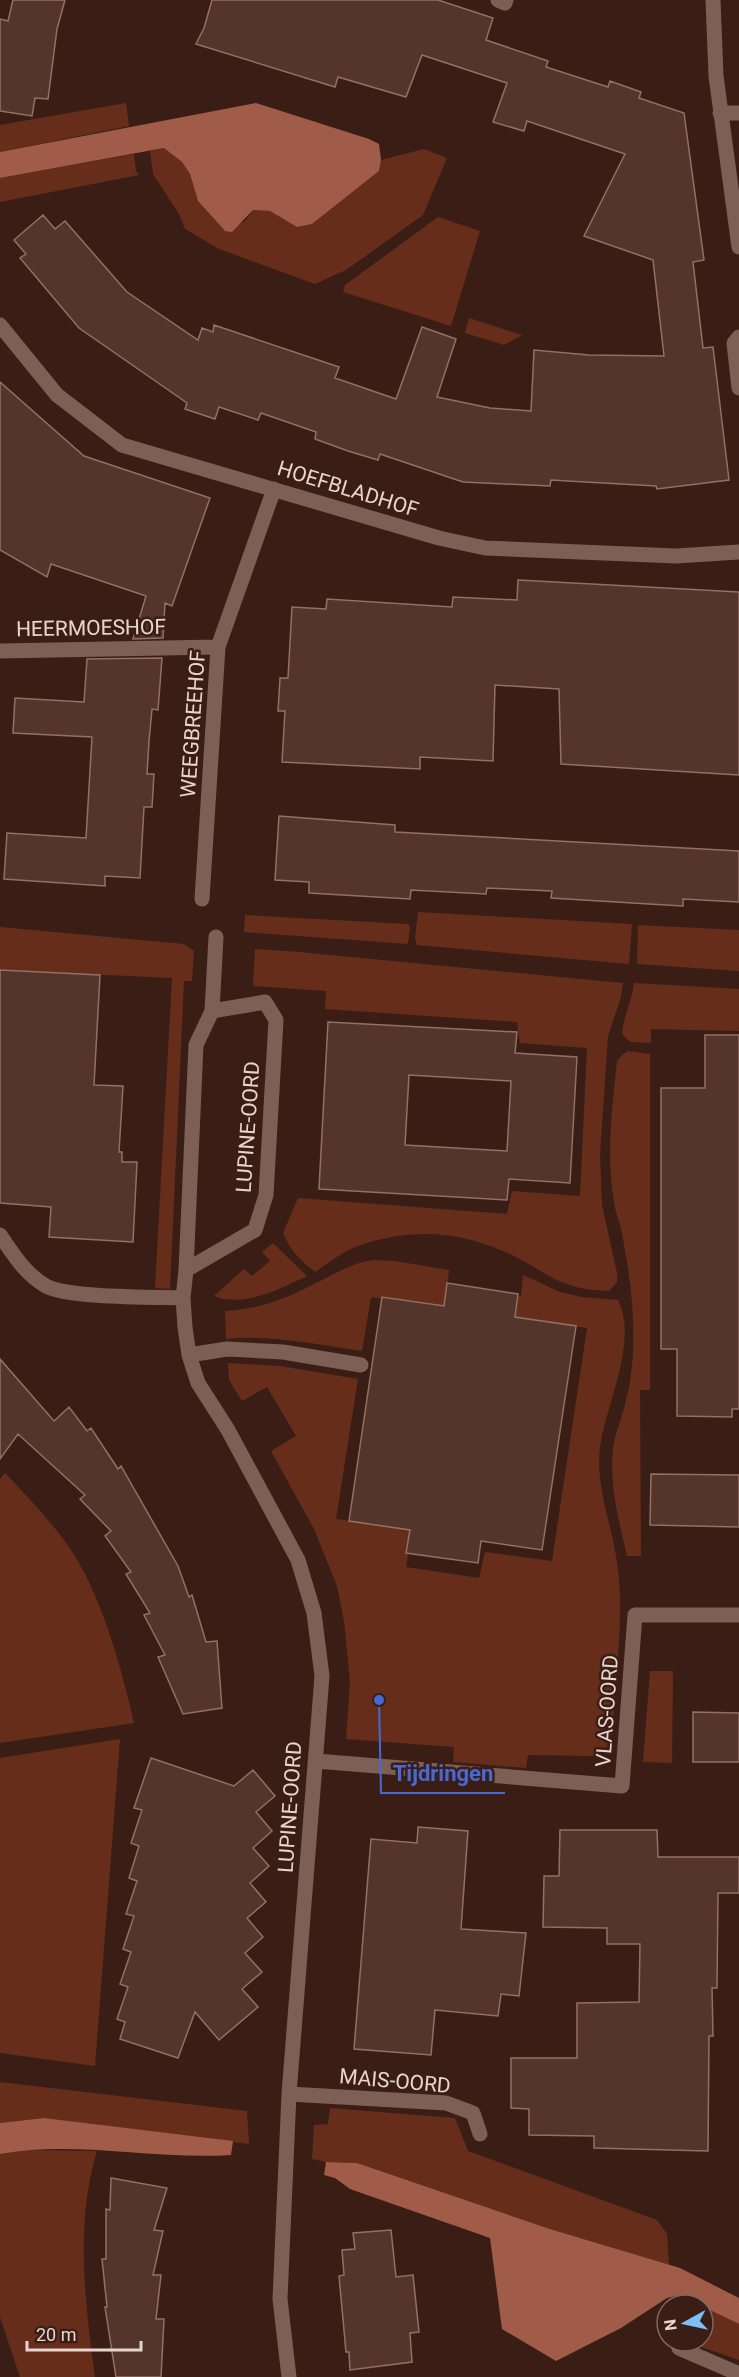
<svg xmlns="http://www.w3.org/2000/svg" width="739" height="2377" viewBox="0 0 739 2377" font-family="Roboto,sans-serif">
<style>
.green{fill:#672d1b}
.water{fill:#a05c48}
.building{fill:#53352c;stroke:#927066;stroke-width:1.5;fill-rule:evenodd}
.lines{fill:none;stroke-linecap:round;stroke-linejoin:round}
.minor{stroke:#7d5f56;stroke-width:15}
.labels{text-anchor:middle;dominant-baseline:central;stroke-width:5;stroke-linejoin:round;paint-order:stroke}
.street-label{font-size:21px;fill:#e8d5cf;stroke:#3a1e16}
.leader{fill:none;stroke:#4669d6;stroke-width:2}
.callout-dot{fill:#4669d6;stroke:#3a1e16;stroke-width:2}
.callout-label{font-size:22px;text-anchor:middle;font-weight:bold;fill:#4669d6;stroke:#3a1e16;stroke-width:5;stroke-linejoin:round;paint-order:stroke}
</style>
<rect width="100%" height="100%" fill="#3a1e16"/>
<path class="green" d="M126 103 129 126 0 152V125Z
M164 148 182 162 190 174 198 201 225 231 245 221 253 210 270 211 297 227 312 224 379 171 381 160 424 149 447 158 423 215 346 270 315 284 219 249 185 229 179 214 153 174 150 151Z
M134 154 136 171 139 175 0 202V178Z
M438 217 480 231 451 326 343 292 345 285Z
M469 318 522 335 504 345 465 333Z
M418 912 632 924 629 964 417 945 415 938Z
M245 915 408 924 410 926 408 944 244 932Z
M638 925 739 930V971L637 964Z
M0 927 184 944 194 951 192 981H184L170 1289 155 1288 172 978 0 970Z
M255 949 299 952 623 983 621 997 608 1036 600 1154 602 1205 617 1273V1282L609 1291C597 1290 584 1290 573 1286 551 1280 533 1265 512 1255 462 1231 410 1227 358 1246 342 1252 328 1263 315 1272 300 1260 290 1250 283 1233L298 1198 507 1214 512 1191 580 1196 587 1048 520 1043 517 1022 325 1009 326 991 253 986Z
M634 983 739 989V1031L651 1029V1043L630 1042 622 1034C623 1016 632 1001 634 983Z
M628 1051 650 1054V1390H640L641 1556H627C619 1521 609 1485 613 1448 615 1432 623 1416 626 1400 633 1374 634 1345 633 1319 632 1290 627 1261 622 1233 620 1222 615 1212 614 1202 606 1155 612 1108 617 1061L622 1055Z
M273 1243 307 1276C279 1289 244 1308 214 1296L244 1269 252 1276 270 1261 262 1252Z
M374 1260 395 1261 449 1270 445 1308 371 1297 362 1351C318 1345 271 1334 226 1339L225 1311C256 1310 286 1299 314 1284 335 1274 351 1263 374 1260Z
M523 1275 560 1292 581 1297 618 1300C638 1339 608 1401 601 1441 593 1482 612 1523 617 1563 623 1602 619 1641 616 1681 614 1702 614 1724 609 1744L603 1752 595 1756 528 1755 526 1768 453 1762 454 1747 346 1739 350 1682 344 1621 337 1586 314 1529 271 1451 296 1436 267 1387 242 1401 229 1380 228 1363 280 1366 358 1379 336 1519 412 1529 406 1567 479 1578 485 1552 552 1561 587 1328 513 1318 516 1295 521 1296Z
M5 1473C35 1505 68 1538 87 1578 109 1623 123 1675 134 1723L0 1743V1479Z
M650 1671H673L672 1763 643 1762Z
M120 1739 95 2066 0 2053V1758Z
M0 2082 247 2111 249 2144 44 2118 0 2123Z
M330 2108 455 2118 468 2151 657 2220 667 2234 669 2265 550 2229 357 2163 326 2162 312 2159 314 2125 328 2124Z
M26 2150 97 2151C75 2223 85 2304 95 2377H20L0 2317V2154Z
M703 2306 739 2324V2360L684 2341H703Z"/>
<path class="water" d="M256 103 369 139 379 144 381 160 379 171 312 224 297 227 270 211 253 210 232 232 225 231 198 201 190 174 182 162 164 148 0 178V152Z
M44 2118 233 2141 231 2155C154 2160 76 2140 0 2154V2123Z
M326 2162 357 2163 550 2229 680 2268 739 2298V2324L679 2295 667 2298 621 2328 556 2361 502 2329 490 2238 350 2189 335 2178 324 2175Z"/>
<path class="building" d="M13 0H65L57 29 48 99 35 98 32 116 0 111V19L8 21Z
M212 0H438L493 18 486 40 548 61 546 67 608 87 610 81 641 92 639 98 684 113 704 260 693 262 703 348 713 347 729 480 657 489 656 486 551 480 550 486 463 482 380 454 378 460 348 451 315 439 316 432 261 413 258 420 219 407 215 419 185 409 187 403 79 328 20 258 26 254 14 240 43 215 55 229 65 221 127 292 198 340 202 328 213 332 214 325 339 367 335 378 396 399 422 327 456 339 437 397 490 408 531 411 534 350 589 355 664 356 653 260 584 236 625 154 527 121 524 131 493 122 507 83 422 55 406 97 338 77 335 87 196 44 204 28Z
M0 382 84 456 210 498 172 606 165 603 163 638 133 639 146 596 51 564 47 577 0 550Z
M518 580 739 592V775L561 764 559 689 495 685 493 761 420 757V769L282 762 285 711H278L280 678H288L292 607 326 609 327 599 452 607 453 597 517 600Z
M162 658 158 710 152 709 149 741 147 774H154L152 807H144L140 878 105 876V886L4 879 7 833 86 838 92 737 13 733 15 698 84 702 87 659Z
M279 816 395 825V832L739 851V902L683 899V906L649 904 551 898 552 891 487 888 486 894 411 890 410 899 309 893V882L275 880Z
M0 970 100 975 94 1085 123 1086 119 1152H122V1162H137L133 1242 49 1237 51 1207 0 1203Z
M328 1022 517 1032 515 1053 577 1057 570 1183 509 1179 507 1200 319 1189ZM409 1075 511 1081 507 1151 405 1145Z
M705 1035H739V1409H732V1417L677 1416V1349H661V1088H705Z
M447 1283 518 1294 515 1317 576 1326 542 1550 481 1541 478 1563 406 1553 410 1530 349 1521 382 1297 444 1306Z
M0 1359 54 1421 69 1407 87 1431 91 1428 118 1469 121 1466 178 1566 189 1597 192 1595 206 1642 217 1641 222 1708 183 1714 158 1657 165 1655 144 1615 150 1613 126 1574 131 1572 105 1536 111 1531 80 1499 85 1495 18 1434 0 1459Z
M651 1474 739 1475V1527L650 1525Z
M693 1712 739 1713V1762H693Z
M151 1758 234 1786 253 1770 275 1796 256 1812 272 1831 253 1848 269 1866 250 1883 266 1902 247 1918 263 1937 245 1953 262 1972 242 1989 258 2007 219 2040 195 2012 178 2058 120 2039 125 2022 117 2019 128 1987 120 1984 131 1952 123 1949 134 1916 126 1914 137 1881 129 1878 139 1846 131 1843 142 1810 134 1808Z
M418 1827 468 1831 461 1929 526 1933 519 1996 501 1994 498 2016 435 2010 431 2055 354 2049 371 1839 417 1843Z
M560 1830H657L658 1857H739V1893H718L717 1988H712L713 2036H709L708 2151 594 2148V2136L529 2135V2109L511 2108V2058H577V2003L639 2002 640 1944H607V1928L543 1927 544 1876H559Z
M111 2178 167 2188 154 2230 163 2231 153 2275H161L156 2319H164L161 2377H116L105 2307H107L102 2259H106V2209L110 2210Z
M391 2230 396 2277 413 2275 419 2332 410 2333 412 2362 350 2370 349 2352H346L339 2276 344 2275 342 2250 355 2249 353 2233Z"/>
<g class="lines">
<path class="minor" d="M498 0 505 3 506 0
M713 0 716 76 739 247
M720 113H739
M0 325 57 395 122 445 439 538 485 548 676 556 739 552
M739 337 734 343 739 388
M0 651 218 647
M202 899 218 647 274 489
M216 937 212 1011 196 1045 186 1270 183 1298 185 1327 189 1355 198 1383 228 1430 298 1560 314 1613 322 1676 289 2094 280 2299 289 2377
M0 1235C13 1254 25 1274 46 1286 66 1298 156 1297 183 1298
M186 1270 255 1230 266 1195 276 1020 265 1002 212 1011
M189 1355 227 1349 283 1352 361 1365
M316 1761 622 1786 635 1615H739
M289 2094 446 2103 473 2113 480 2134
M678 2341 679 2348 739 2374"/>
</g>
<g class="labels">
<g class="street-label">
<text transform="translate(348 489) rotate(17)">HOEFBLADHOF</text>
<text transform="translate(91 628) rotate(-1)">HEERMOESHOF</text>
<text transform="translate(193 724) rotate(-86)">WEEGBREEHOF</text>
<text transform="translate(248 1127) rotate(-86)">LUPINE-OORD</text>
<text transform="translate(607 1711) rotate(-86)">VLAS-OORD</text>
<text transform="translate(290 1807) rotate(-86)">LUPINE-OORD</text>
<text transform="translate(395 2081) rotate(5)">MAIS-OORD</text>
</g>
</g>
<path class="leader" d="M379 1700L381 1793H505"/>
<circle class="callout-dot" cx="379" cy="1700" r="6"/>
<g class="callout-label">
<text x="443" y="1781">Tijdringen</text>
</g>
<g transform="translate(685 2323) rotate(262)"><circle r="28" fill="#3a1e16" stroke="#806760" stroke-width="1.5"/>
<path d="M0-4.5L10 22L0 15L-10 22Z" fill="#7dbef9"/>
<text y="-9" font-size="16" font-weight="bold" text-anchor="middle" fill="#e8d5cf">N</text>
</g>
<path d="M27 2341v9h114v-9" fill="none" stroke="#e8d5cf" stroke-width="3"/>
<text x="36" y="2341" font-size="18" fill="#e8d5cf" stroke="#3a1e16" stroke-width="4.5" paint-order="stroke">20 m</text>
</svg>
